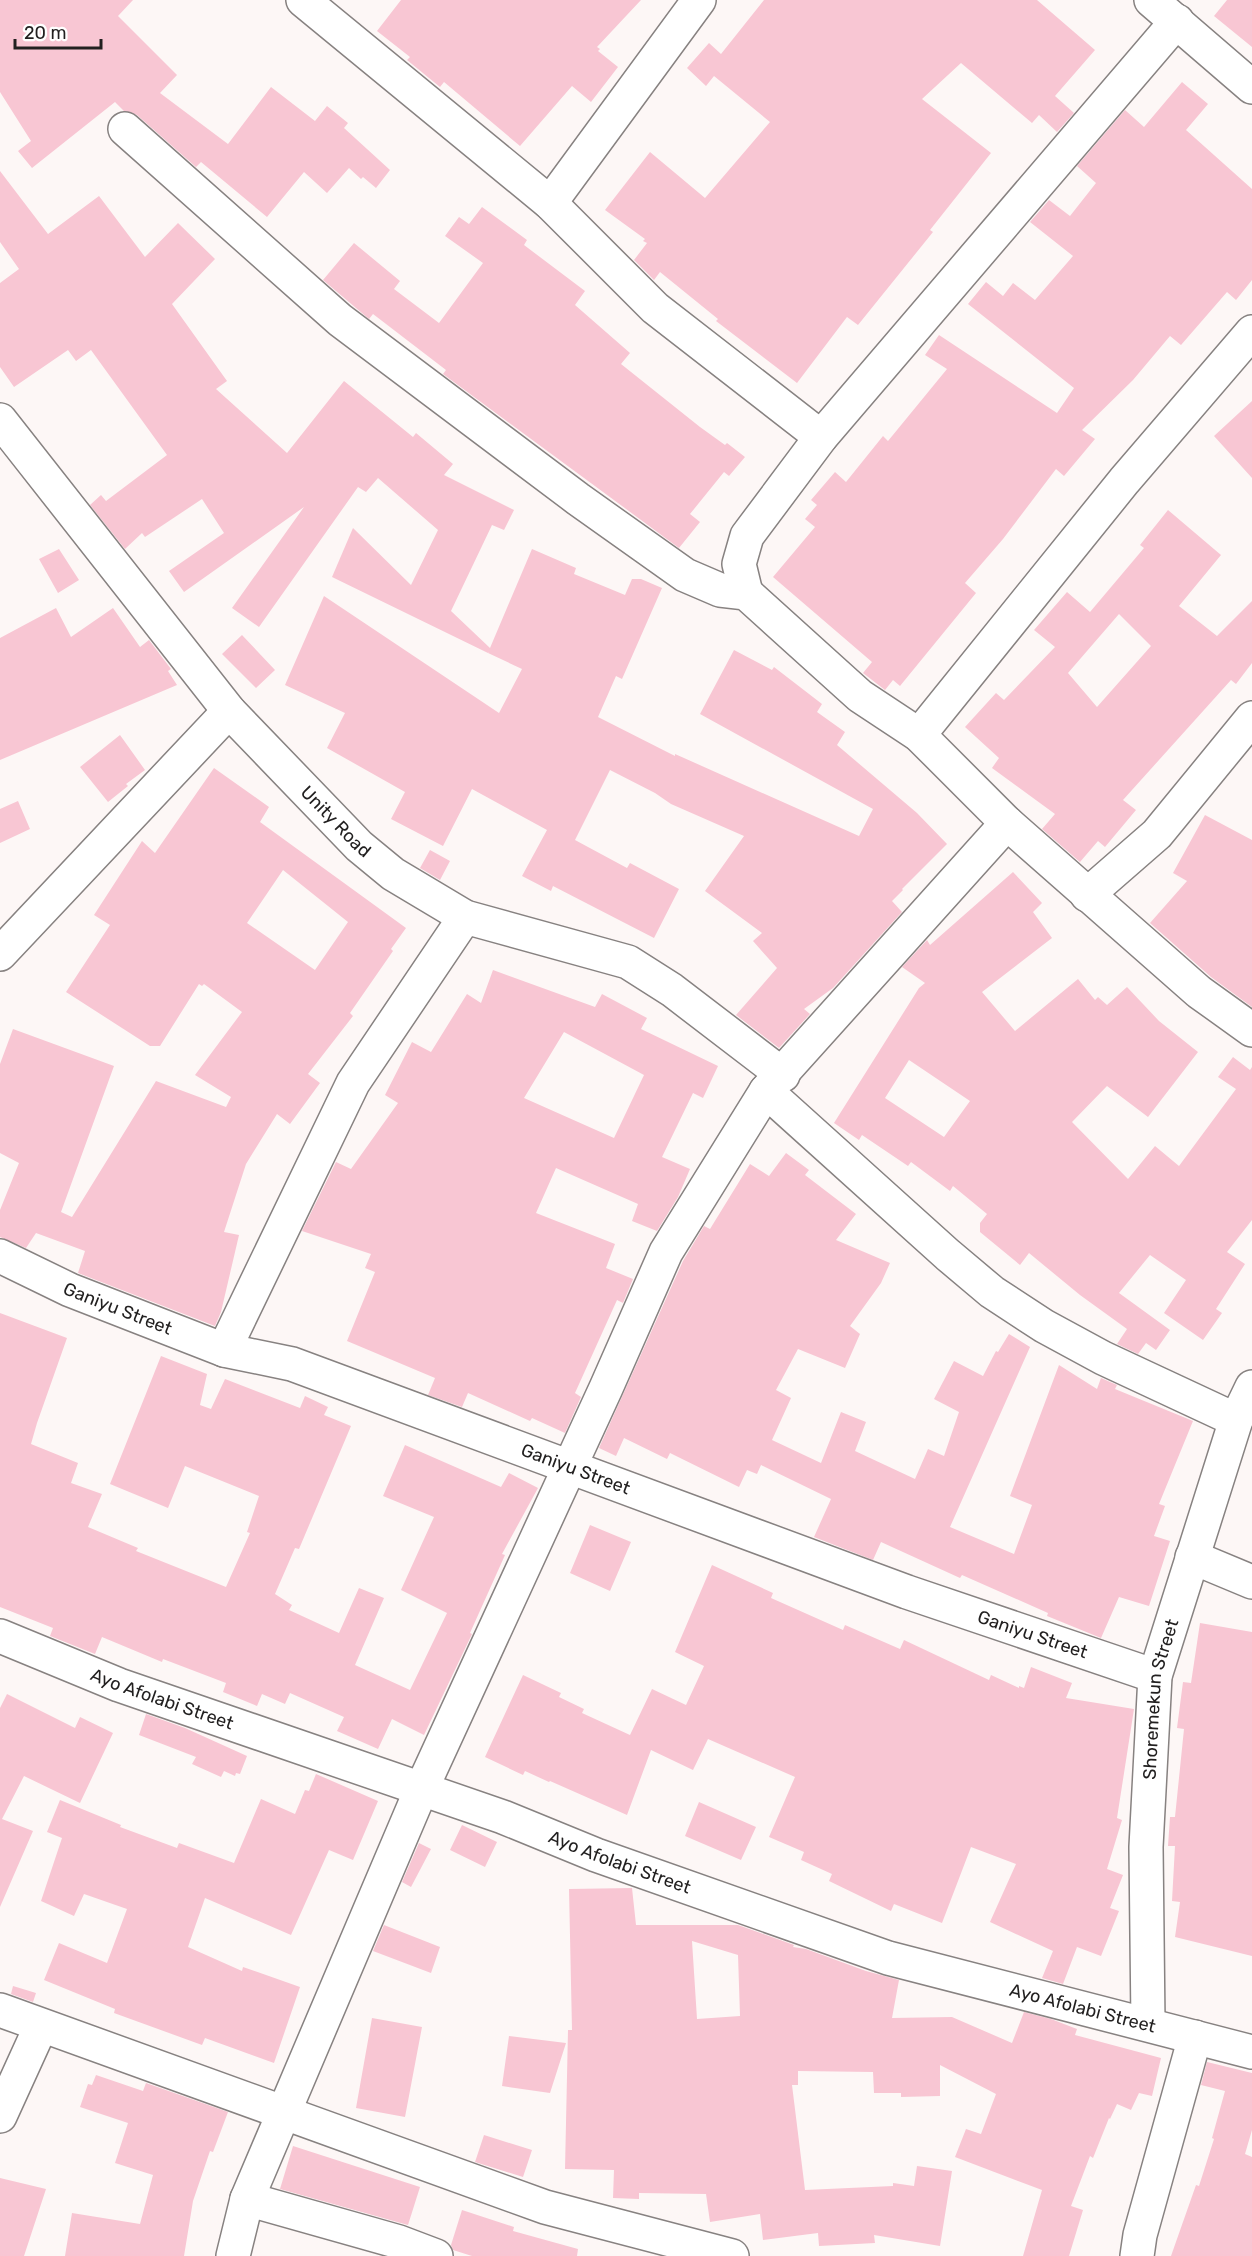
<svg xmlns="http://www.w3.org/2000/svg" width="1252" height="2256" viewBox="0 0 1252 2256" font-family="Rubik,sans-serif">
<style>
.building{fill:#f8c6d3;fill-rule:evenodd}
.lines{fill:none;stroke-linecap:round;stroke-linejoin:round}
.minor-casing{stroke:#878281;stroke-width:36}
.minor{stroke:#fff;stroke-width:33}
.labels{text-anchor:middle;dominant-baseline:central;stroke-width:4.5;stroke-linejoin:round;paint-order:stroke}
.street-label{font-size:18px;fill:#222020;stroke:#fff}
</style>
<rect width="100%" height="100%" fill="#fdf7f6"/>
<path class="building" d="M0 0H133L118 16 177 75 160 93 228 144 271 87 315 121 327 106 348 123 344 128 390 170 376 188 363 177 361 179 349 168 327 193 304 172 267 217 201 162 196 167 137 115 124 111 115 102 32 168 18 151 31 141 0 92Z
M401 0H641L597 47 600 49 598 51 618 67 591 102 572 86 520 146 444 82 440 87 407 60 410 57 377 31Z
M764 0H1037L1095 50 1055 96 1074 113 1057 132 1039 115 1032 123 961 63 922 99 991 153 930 230 933 232 858 325 847 317 797 383 716 321 718 319 660 272 654 280 634 260 647 243 643 241 645 239 605 210 650 152 705 198 770 122 714 76 706 86 687 68 709 43 721 54Z
M1227 0H1252V47L1214 16Z
M1182 82 1208 104 1186 130 1252 189V280L1236 300 1227 292 1181 345 1170 336 1133 380 1082 430 1095 439 1064 476 1056 469 1003 539 965 583 976 593 900 686 893 680 885 690 863 673 872 662 773 577 815 527 805 519 817 505 811 500 835 472 846 482 883 436 888 441 947 369 925 355 939 335 1057 413 1074 388 968 304 986 282 1003 296 1013 283 1035 300 1073 256 1030 222 1049 200 1070 216 1096 183 1077 166 1125 110 1144 127Z
M0 171 48 234 99 196 145 257 178 223 215 259 172 304 227 381 216 389 287 453 344 381 413 437 416 433 453 464 444 475 514 510 504 530 492 525 451 611 490 648 532 549 576 568 574 574 625 595 632 579H641L662 588 622 679 616 676 598 717 675 756V754L859 836 873 809 700 714 734 650 772 670 774 667 822 704 817 712 845 732 837 745 917 813 947 844 902 889 903 890 892 901 902 912 833 988 804 1009 810 1014 779 1048 736 1015 777 968 753 941 762 933 705 891 744 836 671 804 655 793 610 770 575 840 627 868 630 863 679 889 654 938 553 886 551 891 522 876 547 830 472 789 443 846 391 819 405 792 327 748 345 713 285 685 324 596 499 713 522 669 488 653 489 651 488 653 332 577 353 528 411 585 438 530 378 478 366 492 358 487 259 627 232 608 304 507 184 592 169 571 224 533 202 499 145 537 142 533 125 549 90 505 101 495 106 501 167 455 91 350 76 361 68 350 14 387 0 367V283L19 269 0 242Z
M482 207 527 240 524 245 585 291 575 305 630 353 621 364 700 427 725 445 727 443 745 457 729 476 724 472 690 514 700 522 679 548 443 374 446 370 373 314 369 319 356 308 323 280 354 243 400 281 394 289 439 323 483 263 445 236 459 217 469 224Z
M1252 401V478L1214 436Z
M1168 510 1221 555 1179 606 1217 636 1252 601V663L1236 684 1231 680 1123 800 1136 810 1105 847 1098 841 1080 862 1042 829 1055 814 992 768 999 758 965 727 996 693 1004 700 1055 647 1034 630 1067 592 1090 612 1144 548 1140 545ZM1119 614 1151 646 1097 707 1068 673Z
M59 549 79 580 58 593 39 559Z
M56 608 71 637 113 608 140 647 149 640 171 669 168 671 177 685 0 760V638Z
M242 635 275 670 256 688 222 654Z
M120 735 145 770 126 784 128 786 108 802 80 767Z
M214 768 269 807 260 822 406 928 391 949 393 951 350 1013 353 1016 308 1074 320 1083 290 1124 277 1114 246 1164 224 1232 239 1235 221 1312 215 1326 78 1273 85 1251 36 1233 26 1248 0 1237V1210L19 1163 0 1153V1064L13 1029 114 1066 61 1212 72 1217 156 1081 226 1107 231 1097 195 1075 242 1012 204 984 202 986 199 984 160 1046H150L66 992 110 925 94 915 142 841 155 853ZM283 870 348 922 315 970 247 923Z
M18 801 30 829 0 843V809Z
M1205 815 1252 840V1007L1211 977 1150 923 1187 881 1173 873Z
M430 850 450 861 440 880 420 868Z
M1013 872 1042 903 1033 912 1052 938 982 992 1015 1031 1078 979 1095 1000 1098 997 1107 1005 1127 987 1159 1021 1198 1052 1148 1117 1107 1086 1072 1122 1128 1179 1155 1146 1179 1166 1236 1089 1218 1077 1233 1057 1250 1070 1252 1067V1220L1227 1252 1245 1264 1216 1309 1222 1313 1203 1340 1164 1313 1186 1280 1150 1255 1119 1293 1170 1330 1156 1350 1146 1343 1138 1354 1117 1344 1127 1329 1080 1295 1029 1253 1020 1265 980 1232V1223L987 1214 953 1186 950 1191 911 1162 908 1166 862 1135 859 1140 834 1123 919 988 925 983 902 967 927 940 930 945ZM909 1060 970 1101 944 1137 885 1098Z
M493 970 595 1007 602 994 647 1018 641 1029 718 1066 703 1098 693 1093 662 1157 690 1169 678 1197 657 1231 632 1221 638 1204 556 1168 536 1213 615 1244 606 1268 633 1279 623 1303 617 1300 575 1393 581 1397 565 1433 532 1418 530 1421 468 1393 462 1407 428 1395 435 1378 347 1341 375 1272 365 1268 371 1254 302 1231 336 1162 351 1169 398 1103 385 1095 412 1042 431 1052 467 994 481 1003ZM564 1032 644 1075 614 1138 524 1098Z
M786 1153 809 1170 805 1175 856 1214 836 1240 890 1263 881 1283 850 1326 860 1334 845 1368 798 1349 776 1390 791 1398 772 1440 821 1463 841 1412 866 1422 855 1451 915 1479 928 1449 944 1456 959 1412 934 1399 954 1361 983 1376 996 1351 998 1352 1009 1334 1030 1347 950 1527 1014 1554 1032 1505 1010 1496 1059 1365 1097 1389 1101 1378 1117 1385 1115 1389 1193 1421 1159 1504 1165 1506 1154 1536 1170 1541 1149 1606 1119 1597 1101 1638 1047 1616 1048 1613 962 1575 960 1578 881 1542 873 1560 814 1537 831 1499 761 1465 757 1474 747 1470 739 1487 670 1453 667 1459 624 1438 616 1456 599 1448 683 1261 704 1226 710 1229 750 1164 769 1176Z
M0 1313 67 1338 37 1423 31 1444 78 1463 71 1483 102 1494 88 1527 138 1548 136 1551 226 1587 250 1533 247 1532 259 1496 185 1466 168 1508 110 1484 161 1356 207 1374 200 1405 211 1409 225 1379 300 1408 305 1396 328 1407 324 1415 351 1426 299 1549 295 1548 275 1594 292 1605 289 1610 339 1633 359 1588 384 1598 355 1665 410 1690 447 1613 401 1590 434 1517 383 1496 405 1445 501 1487 509 1473 538 1488 502 1554 505 1555 470 1633 472 1634 424 1735 392 1719 378 1749 337 1731 344 1717 290 1693 285 1704 262 1694 257 1706 223 1692 226 1683 163 1659 162 1662 102 1637 95 1654 50 1636 53 1628 0 1607Z
M590 1525 631 1542 610 1591 570 1573Z
M712 1565 773 1593 771 1598 843 1630 845 1625 900 1649 904 1640 989 1680 991 1675 1019 1688V1686L1024 1688 1031 1667 1072 1683 1066 1698 1134 1709 1117 1818 1122 1820 1107 1869 1123 1875 1110 1908 1119 1911 1101 1956 1077 1947 1063 1984 1042 1978 1053 1951 990 1922 1016 1864 971 1847 942 1923 894 1904 891 1911 829 1881 832 1874 801 1860 804 1852 769 1837 795 1777 708 1739 693 1770 651 1750 627 1815 550 1781 549 1782 525 1771 523 1775 485 1757 523 1675 561 1693 559 1697 584 1709 582 1713 630 1735 652 1689 686 1705 704 1666 675 1652Z
M1200 1623 1252 1632V1956L1175 1937 1180 1902 1172 1901 1175 1846H1168L1170 1817H1175L1184 1729 1177 1728 1183 1682 1191 1683Z
M7 1694 75 1728 80 1717 113 1733 80 1803 24 1776 2 1819 33 1831 0 1907V1708Z
M146 1714 185 1728 247 1756 240 1774 236 1773 235 1776 224 1771 221 1777 192 1764 196 1757 139 1735Z
M316 1774 378 1801 353 1860 329 1850 291 1935 205 1898 188 1947 242 1971 243 1967 300 1987 274 2063 205 2038 202 2045 114 2013 115 2009 44 1980 59 1943 107 1963 127 1909 84 1894 74 1916 41 1901 62 1838 47 1832 60 1800 121 1825 120 1827 177 1848 179 1843 234 1863 261 1799 295 1814 305 1790 309 1791Z
M699 1802 756 1827 741 1860 685 1836Z
M462 1825 497 1842 485 1867 450 1850Z
M419 1843 431 1849 411 1887 402 1882Z
M632 1888 636 1925H738L794 1945 793 1947 806 1949 866 1971 899 1980 892 2018 952 2017 1012 2043 1024 2012 1051 2019 1077 2029 1075 2035 1161 2058 1152 2096 1139 2093 1131 2110 1117 2104 1110 2119 1109 2118 1093 2158 1090 2156 1071 2206 1083 2210 1069 2256H1023L1042 2190 955 2157 966 2129 981 2134 996 2094 940 2065V2096L901 2097V2093H874L873 2072 798 2071V2085H792L805 2190 893 2186V2183L914 2186 917 2166 952 2171 940 2246 874 2235 875 2243 819 2246 818 2233 763 2240 760 2214 710 2222 706 2194 639 2193V2199L613 2198 614 2170 565 2169 568 2030H572L569 1889ZM692 1941 738 1955 740 2016 697 2019Z
M384 1925 440 1947 431 1973 373 1951Z
M13 1986 36 1993 33 2002 11 1994Z
M372 2018 422 2027 405 2117 356 2108Z
M509 2036 566 2043 550 2093 502 2086Z
M1207 2062 1252 2073V2130L1245 2154 1252 2157V2256H1171L1196 2185 1199 2186 1214 2139 1212 2138 1225 2091 1201 2085Z
M96 2075 143 2091 146 2083 228 2112 213 2152 210 2151 193 2201 184 2256H65L72 2213 140 2224 153 2175 115 2163 128 2123 80 2107 88 2084 92 2085Z
M484 2135 532 2150 523 2177 475 2162Z
M293 2146 420 2187 408 2225 280 2189Z
M0 2178 46 2189 24 2256H0Z
M462 2210 514 2227 513 2231 578 2249 577 2256H472L453 2250 451 2245Z"/>
<g class="lines">
<g class="minor-casing">
<g id="minor">
<path d="M303 0 550 203 655 308 821 437"/>
<path d="M1151 0 1252 87"/>
<path d="M125 129 340 320 578 499 685 575 720 590 746 593 860 696 919 735 1007 823 1199 992 1252 1030"/>
<path d="M550 203 699 0"/>
<path id="s1" d="M0 420 229 711 359 846 393 874 465 917 628 962 672 990 783 1075"/>
<path d="M746 593 739 564 747 536 821 437 1177 21"/>
<path d="M919 735 1124 481 1252 332"/>
<path d="M1087 895 1157 834 1252 718"/>
<path d="M0 954 229 711"/>
<path d="M766 1091 948 1255 992 1292 1044 1326 1103 1358 1236 1420"/>
<path id="s2" d="M0 1256 70 1290 224 1350 292 1364 907 1592 1155 1676"/>
<path d="M224 1350 353 1083 465 917"/>
<path d="M1192 1557 1252 1582"/>
<path id="s3" d="M0 1636 119 1685 503 1817 596 1855 888 1958 1252 2052"/>
<path d="M0 2010 545 2207 732 2256"/>
<path id="s4" d="M1148 2024 1146 1847 1155 1676 1236 1420 1252 1387"/>
<path d="M0 2116 41 2026"/>
<path d="M247 2199 399 2242 436 2256"/>
<path d="M233 2256 247 2199 421 1790 606 1388 666 1252 766 1091 1007 823"/>
<path d="M1137 2256 1140 2235 1195 2037"/>
</g>
</g>
<use href="#minor" class="minor"/>
</g>
<g class="labels">
<g class="street-label">
<text stroke="none"><textPath href="#s1" startOffset="524">Unity Road</textPath></text>
<text stroke="none"><textPath href="#s2" startOffset="129">Ganiyu Street</textPath></text>
<text stroke="none"><textPath href="#s2" startOffset="615">Ganiyu Street</textPath></text>
<text stroke="none"><textPath href="#s2" startOffset="1101">Ganiyu Street</textPath></text>
<text stroke="none"><textPath href="#s3" startOffset="174">Ayo Afolabi Street</textPath></text>
<text stroke="none"><textPath href="#s4" startOffset="326">Shoremekun Street</textPath></text>
<text stroke="none"><textPath href="#s3" startOffset="660">Ayo Afolabi Street</textPath></text>
<text stroke="none"><textPath href="#s3" startOffset="1146">Ayo Afolabi Street</textPath></text>
</g>
</g>
<path d="M15 39v9h86v-9" fill="none" stroke="#222020" stroke-width="3"/>
<text x="24" y="39" font-size="18" fill="#222020" stroke="#ffffff" stroke-width="4.5" paint-order="stroke">20 m</text>
</svg>
